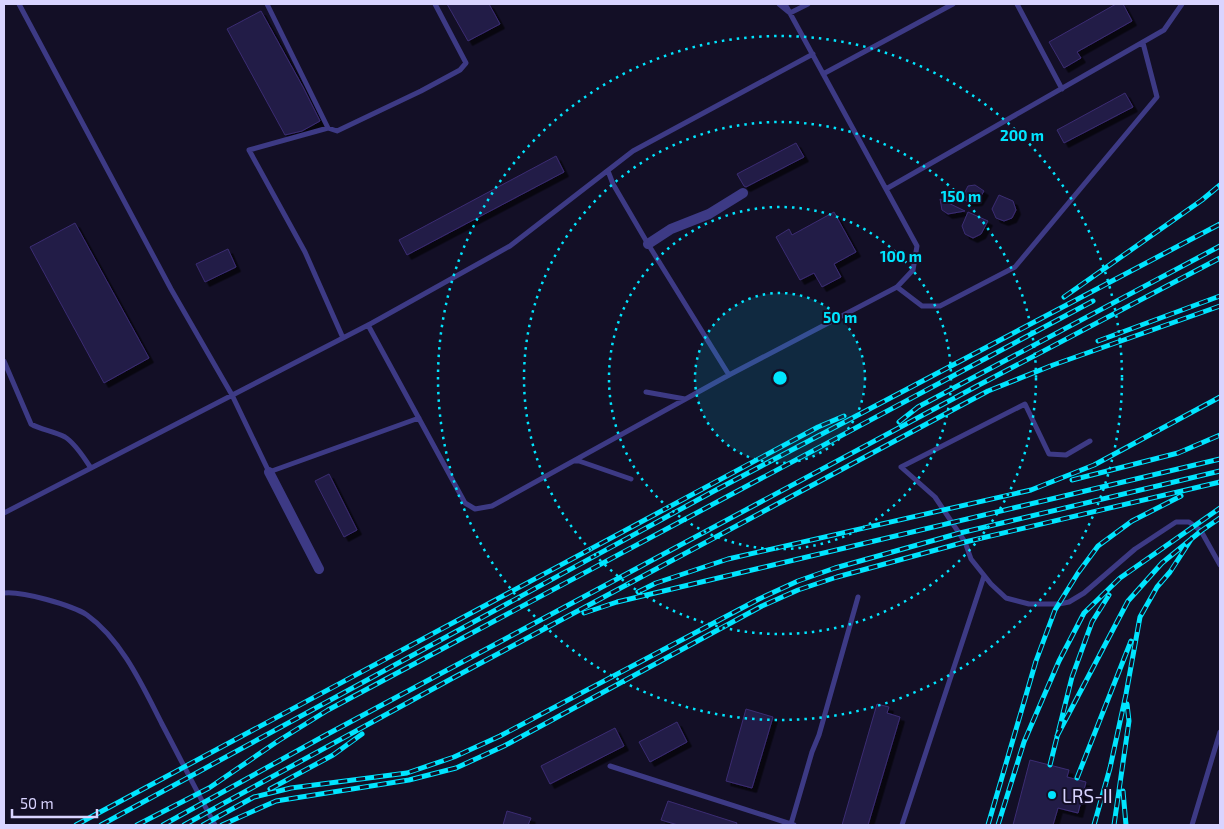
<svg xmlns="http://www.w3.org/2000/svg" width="1224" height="829" viewBox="0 0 1224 829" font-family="'Exo 2',sans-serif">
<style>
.building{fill:#241b47;stroke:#3b2d73;filter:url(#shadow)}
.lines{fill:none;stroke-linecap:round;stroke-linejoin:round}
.lane{stroke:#3d3a85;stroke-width:5}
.street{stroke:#3d3a85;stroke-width:10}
.rail-casing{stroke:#00e5ff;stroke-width:5}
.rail{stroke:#130f26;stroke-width:3;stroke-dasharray:9;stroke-linecap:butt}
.ring{fill:none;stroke:#00e5ff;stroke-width:2.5;stroke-dasharray:2.5 5}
.poi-dot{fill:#00e5ff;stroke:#130f26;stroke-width:2}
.labels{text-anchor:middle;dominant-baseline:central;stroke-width:4;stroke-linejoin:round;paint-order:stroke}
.poi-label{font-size:19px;fill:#d9d4ff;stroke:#130f26;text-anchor:start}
.centre{fill:#00e5ff;stroke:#130f26;stroke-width:2.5}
.ring-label{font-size:15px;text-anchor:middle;font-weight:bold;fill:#00e5ff;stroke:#130f26;stroke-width:4;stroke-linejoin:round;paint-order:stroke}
</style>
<defs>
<filter id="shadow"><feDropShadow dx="4.5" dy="4.5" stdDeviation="0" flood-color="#0009"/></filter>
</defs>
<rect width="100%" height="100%" fill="#130f26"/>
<path class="building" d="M447 4H489L500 24 468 41Z
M1116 4H1123L1132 21 1077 52 1081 58 1064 68 1049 42Z
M261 11 303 87 320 121 302 131 285 135 227 29Z
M1125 93 1133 107 1064 143 1057 130Z
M796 143 804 157 746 187 744 186 737 174Z
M556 156 564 172 407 255 399 240Z
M975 185 984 191 978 201 967 202 965 192 968 186Z
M999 195 1013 201 1016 210 1012 218 1004 221 996 218 992 209Z
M940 199 965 211 948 214 942 210Z
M834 212 856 252 834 264 841 277 822 287 814 273 800 280 776 237 789 229 792 235Z
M968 212 988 221 981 234 973 238 965 234 962 226Z
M75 223 149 358 104 383 30 247Z
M228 249 236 267 205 282 196 264Z
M329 474 357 530 344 537 315 481Z
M877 704 889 707 887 713 900 717 868 825H842Z
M746 709 773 717 752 788 726 781Z
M677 722 687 742 650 762 639 742Z
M615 728 624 746 550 784 541 766Z
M1030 760 1069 770 1067 777 1086 782 1078 813 1058 808 1053 825H1013Z
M668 801 737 823 736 825H678L661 820Z
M507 811 531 818 528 825H503Z"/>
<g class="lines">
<path class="lane" d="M19 4 171 289 232 395 269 472 419 418
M267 4 328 128 337 131 421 91 460 70 466 63 435 4
M779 4 790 13 808 4
M1017 4 1062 89
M823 74 953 4
M328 128 249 150 305 252 343 338
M608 171 613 184 648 244 729 375
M886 189 1164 30 1182 4
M897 287 922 306H940L1015 267 1157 97 1143 43
M368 325 465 503 475 509 492 506 729 375 897 287 913 270 917 246 785 4
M4 361 31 424C41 430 54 431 65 437 76 444 84 458 91 468
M646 392 685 399
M1090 441 1066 455 1049 454 1025 404 901 467 935 497 965 542 971 559 991 584 1006 598 1029 604H1059L1069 602 1084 593 1135 549 1176 522H1189L1201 531 1220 565
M575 461H579L631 479
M4 513 372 323 510 246 633 151 813 54
M4 593C22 591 72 605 87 615 122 640 143 687 162 724 180 758 197 792 215 825
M610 766 794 825
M791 824 812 752 819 735 858 597
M902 825 984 576
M1192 825 1220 732"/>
<path class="street" d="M648 244 671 229 709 214 743 193
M269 472 319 569"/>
<g class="rail-casing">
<path id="rail" d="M1064 297 1202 200 1220 185
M1098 341 1220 296
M899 422 918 407 1220 246
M1072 480 1178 453 1220 435
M638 592 656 583 728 559 1031 490 1094 465 1220 397
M584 613 617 602 1220 459
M1057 736 1128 601 1162 563 1201 531 1220 518
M1050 765 1072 677 1092 622 1109 595
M1077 778 1131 641
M270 789 333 755 362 734
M1123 791 1126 825
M76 825 818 427 844 416
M101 825 714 491 1220 224
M137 825 209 788 278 741 328 710 1093 301
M163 825 324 736 977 386 1220 258
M184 825 451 679 988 391 1053 365 1220 306
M203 825 254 797 291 788 407 773 454 757 500 736 759 599 798 581 835 568 960 533 1220 471
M222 825 276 801 409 780 456 768 504 746 762 606 798 590 837 577 965 542 1220 482
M988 825 1036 661 1055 610 1078 573 1098 546 1132 521 1181 496
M998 825 1024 742 1059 661 1084 613 1120 578 1220 508
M1094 825 1110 768 1126 694 1140 617 1157 587 1170 572 1192 538
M1114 825 1129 721 1127 704"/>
</g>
<use href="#rail" class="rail"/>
</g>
<circle cx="780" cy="378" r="85" fill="#00e5ff" fill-opacity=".12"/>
<g class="ring">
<circle cx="780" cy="378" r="85"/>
<circle cx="780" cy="378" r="171"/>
<circle cx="780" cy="378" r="256"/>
<circle cx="780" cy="378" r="342"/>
</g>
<circle class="poi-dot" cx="1052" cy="795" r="5"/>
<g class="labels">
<g class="poi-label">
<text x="1062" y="795">LRS-II</text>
</g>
</g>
<circle cx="780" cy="378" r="8" class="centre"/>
<g class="ring-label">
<text x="1022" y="141">200 m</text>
<text x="961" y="202">150 m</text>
<text x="901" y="262">100 m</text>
<text x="840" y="323">50 m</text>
</g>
<rect width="1224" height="829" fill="none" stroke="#d9d4ff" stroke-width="10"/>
<path d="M12 809v8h85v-8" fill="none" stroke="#d9d4ff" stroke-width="2.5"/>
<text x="20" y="809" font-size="15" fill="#d9d4ff" stroke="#130f26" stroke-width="4" paint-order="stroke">50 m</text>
</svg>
